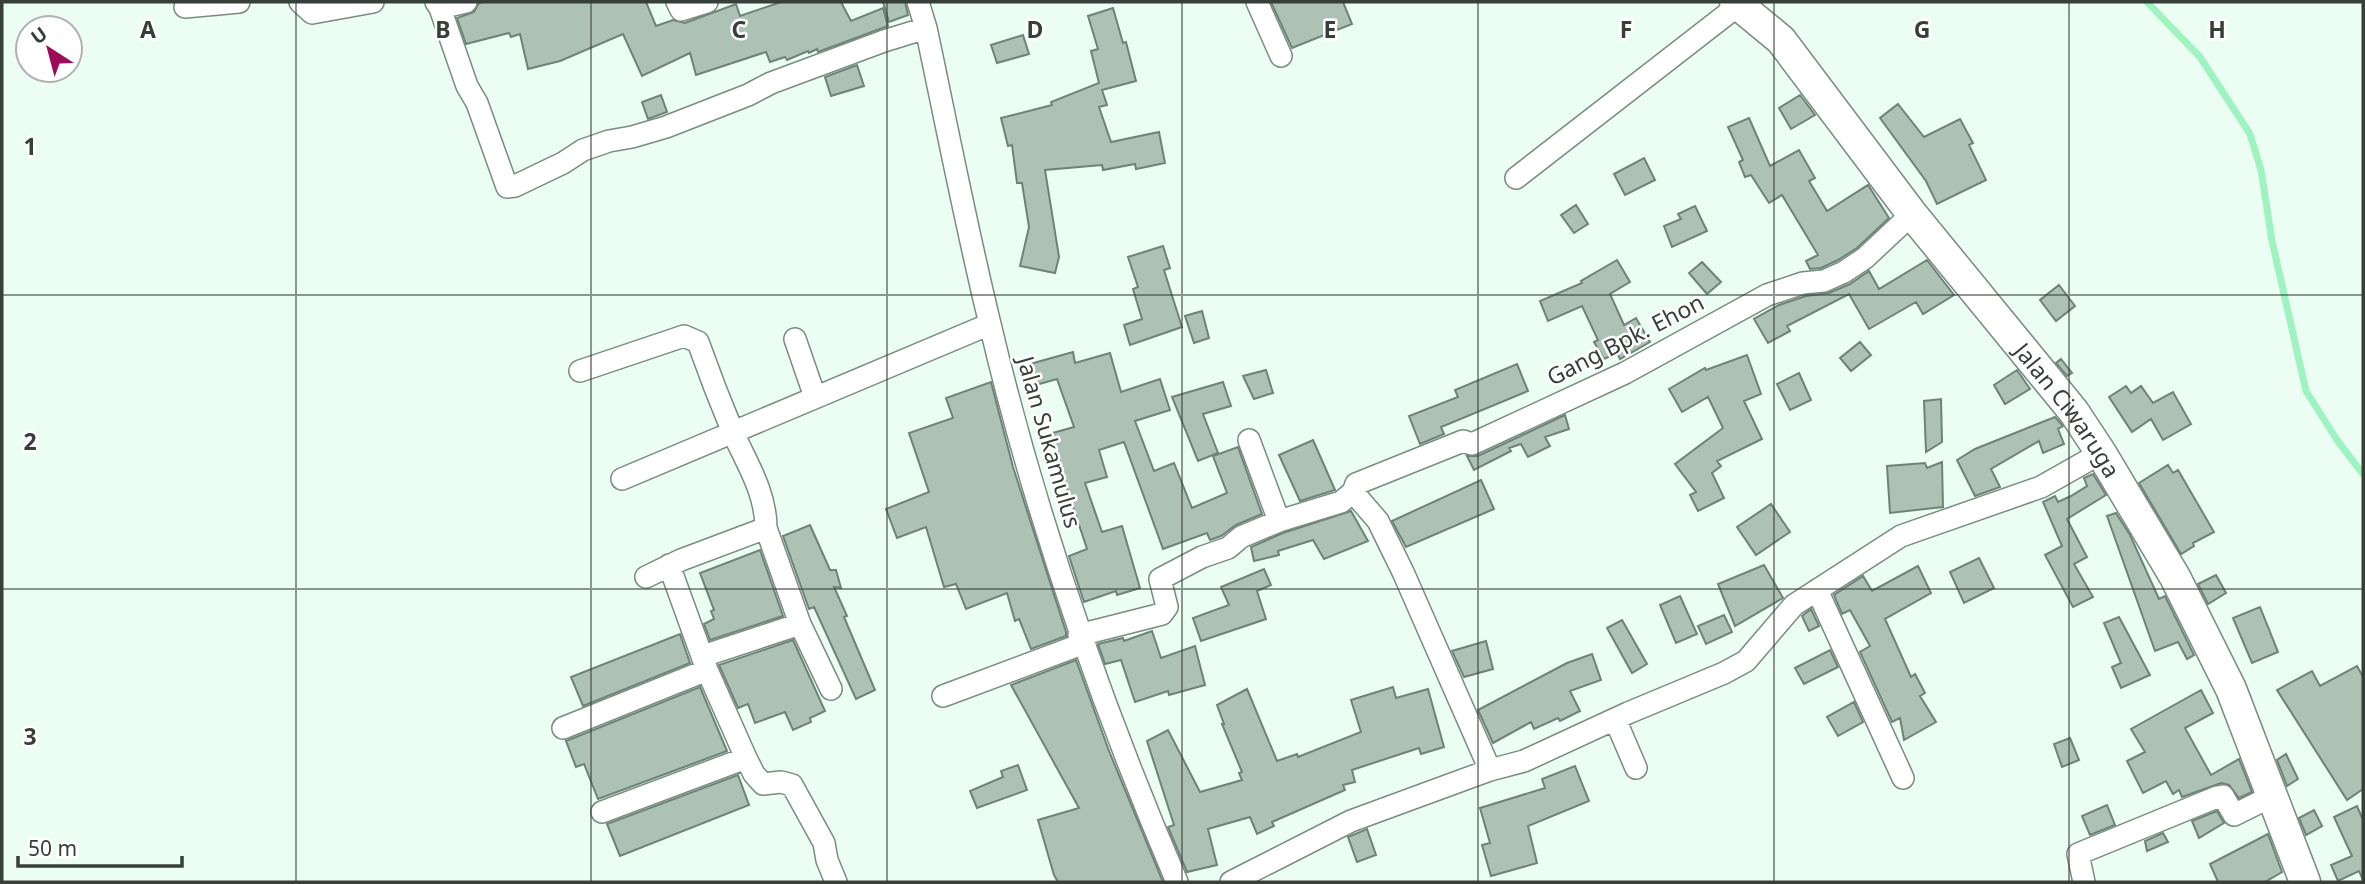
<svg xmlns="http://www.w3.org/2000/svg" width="2365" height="884" viewBox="0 0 2365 884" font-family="'Noto Sans',sans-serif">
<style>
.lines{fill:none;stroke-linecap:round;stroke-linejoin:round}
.stream{stroke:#9ef3c1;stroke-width:7}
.building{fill:#adc2b5;stroke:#6e8376;stroke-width:2}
.street-casing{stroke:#788c7f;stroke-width:24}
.secondary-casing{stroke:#788c7f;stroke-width:33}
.street{stroke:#fff;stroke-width:21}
.secondary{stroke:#fff;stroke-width:30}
.grid{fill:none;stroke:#363f39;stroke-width:2;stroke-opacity:0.55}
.labels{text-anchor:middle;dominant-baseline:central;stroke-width:5;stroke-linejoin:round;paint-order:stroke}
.street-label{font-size:23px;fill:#363f39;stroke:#fff}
.grid-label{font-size:23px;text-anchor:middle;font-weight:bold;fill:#363f39;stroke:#fff;stroke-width:5;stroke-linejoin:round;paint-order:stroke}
</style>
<rect width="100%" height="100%" fill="#ecfef3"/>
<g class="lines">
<path class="stream" d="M2147 2 2200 57 2250 134 2261 170 2272 241 2306 391 2337 440 2363 474"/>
</g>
<path class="building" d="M484 2H646L656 26 673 20 685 23 736 4 740 16 781 2H841L851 21 883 8 888 26 818 52 817 49 809 53 808 51 787 60 785 57 770 62 766 52 696 75 690 53 642 76 623 34 560 61 528 69 520 34 511 37 509 33 466 44 457 18 474 12 479 3Z
M883 2H905L908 15 889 22Z
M1271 2H1343L1352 24 1292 48Z
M1113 8 1123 43 1126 42 1136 81 1102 90 1107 105 1099 107 1111 142 1159 132 1165 163 1136 169 1135 164 1103 170 1102 165 1045 170 1059 257 1055 273 1020 266 1029 227 1022 183H1017L1012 145 1008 146 1001 118 1052 105 1051 102 1099 83 1091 51 1098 49 1088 16Z
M1023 35 1029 54 997 63 991 45Z
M857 65 864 86 831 96 825 77Z
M661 95 667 112 648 119 642 102Z
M1800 95 1815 115 1791 129 1779 108Z
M1898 104 1924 137 1960 119 1973 143 1969 145 1986 180 1937 204 1926 181 1880 118Z
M1749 118 1770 166 1799 150 1815 178 1809 181 1827 211 1868 185 1889 218 1857 248 1838 260 1821 268 1810 269 1806 261 1818 255 1782 195 1769 203 1751 175 1745 177 1739 162 1743 160 1728 127Z
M1644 158 1655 180 1625 195 1614 174Z
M1576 205 1588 224 1574 233 1561 215Z
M1695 206 1707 231 1672 247 1664 226 1681 219 1678 214Z
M1163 246 1170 268 1164 270 1182 327 1130 345 1124 325 1142 319 1133 289 1138 287 1128 257Z
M1617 260 1630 282 1610 294 1624 325 1636 318 1650 342 1620 359 1617 353 1604 359 1594 342 1598 340 1582 306 1548 321 1540 301 1582 283 1581 281Z
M1927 260 1954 295 1923 314 1916 302 1869 329 1849 294 1787 326 1790 331 1768 343 1754 319 1779 305 1806 296 1829 293 1850 284 1869 271 1879 289Z
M1702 262 1721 282 1707 294 1689 273Z
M2059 285 2075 306 2056 321 2040 300Z
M1202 311 1209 338 1194 343 1185 316Z
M1860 342 1871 355 1851 371 1840 358Z
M1073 352 1075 363 1110 353 1121 392 1160 379 1170 410 1135 421 1154 471 1174 463 1192 508 1227 493 1213 456 1238 447 1262 514 1236 525 1221 536 1210 540 1207 533 1163 549 1124 442 1099 450 1107 477 1085 483 1102 532 1122 526 1140 588 1117 595 1116 591 1084 602 1069 556 1087 549 1049 434 1074 427 1057 379 1036 385 1030 364Z
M1747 355 1761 394 1744 401 1762 439 1717 461 1721 466 1712 473 1724 498 1698 511 1690 495 1696 492 1675 464 1723 428 1708 397 1682 412 1669 389 1705 368 1706 370Z
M2061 359 2072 373 2067 376 2056 363Z
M1517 364 1528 391 1441 427 1444 434 1420 444 1409 416 1458 397 1455 390Z
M1266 370 1273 393 1254 399 1243 376Z
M2017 370 2030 389 2005 404 1994 385Z
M1799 373 1811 400 1790 410 1777 384Z
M991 382 1013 467 1066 632V636L1031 649 1019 619 1015 621 1007 593 966 609 956 584 944 587 926 527 897 538 886 509 929 492 909 433 953 418 946 398Z
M1223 382 1231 406 1203 414 1218 453 1198 461 1172 397Z
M2126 386 2131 393 2141 386 2153 403 2173 392 2191 424 2163 440 2151 419 2132 432 2109 397Z
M1941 399 1942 442 1926 452 1924 401Z
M1565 415 1569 429 1545 437 1550 446 1528 457 1521 444 1509 448 1511 451 1474 470 1467 456H1478Z
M2055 417 2063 426 2058 429 2064 444 2043 453 2039 441 1991 469 2000 487 1975 496 1957 460 1975 449Z
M1313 440 1335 490 1300 501 1279 455Z
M1942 462 1943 507 1890 513 1887 466 1925 463 1927 468Z
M2168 465 2173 473 2178 470 2214 532 2193 543 2194 546 2181 554 2139 483Z
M2093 474 2106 495 2067 519 2087 557 2074 564 2093 597 2073 607 2045 555 2062 546 2043 502 2055 496 2058 502 2071 496 2087 486 2084 478Z
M1481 480 1494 509 1406 547 1392 521Z
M1771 504 1790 532 1756 555 1737 527Z
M1351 511 1368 541 1324 559 1313 540 1278 551 1279 555 1254 561 1251 547 1283 533Z
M2116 513 2130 535 2159 599 2165 596 2194 655 2187 659 2178 642 2155 651 2107 516Z
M810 525 830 570H836L841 588 834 587 847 616 844 617 875 690 856 699 814 607 809 609 783 536Z
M760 550 783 616 710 640 704 624 714 619 711 611 714 610 700 573Z
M1979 558 1994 588 1964 603 1950 572Z
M1764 565 1783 598 1735 626 1718 584Z
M1918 566 1931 593 1885 619 1911 677 1915 674 1925 693 1920 696 1936 722 1904 740 1900 718 1892 722 1860 652 1870 646 1850 610 1842 614 1834 595 1863 576 1872 591Z
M1264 569 1271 585 1257 591 1266 619 1201 641 1193 618 1229 605 1221 587Z
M2216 575 2226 593 2208 604 2198 584Z
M1680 596 1697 634 1676 643 1660 605Z
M2260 607 2278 652 2252 663 2233 618Z
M1811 609 1819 626 1809 631 1802 616Z
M1724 615 1732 632 1706 644 1698 626Z
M2119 617 2150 675 2121 688 2112 667 2121 663 2104 623Z
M1622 620 1647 664 1632 673 1607 628Z
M1152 631 1161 658 1195 646 1205 685 1169 695 1168 691 1135 702 1121 660 1105 664 1098 644 1123 638 1124 641Z
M680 634 690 663 583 706 571 677Z
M793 640 825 711 810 718 811 722 793 730 785 712 755 723 748 704 738 708 719 665Z
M1486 641 1493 669 1464 677 1452 651Z
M1830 650 1838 667 1804 684 1795 668Z
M1592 654 1601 680 1570 691 1580 711 1560 721 1558 718 1534 729 1531 722 1493 743 1478 710 1567 663Z
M1076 660 1109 751 1163 882H1058L1054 875 1038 820 1079 808 1011 685Z
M2357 666 2363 677V789L2347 800 2277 690 2312 671 2320 686Z
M700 687 727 751 598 799 584 764 576 767 566 741Z
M1393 687 1396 698 1428 689 1444 747 1421 754 1419 748 1352 770 1355 782 1343 785 1345 790 1272 822 1274 826 1257 834 1250 817 1208 829 1217 865 1187 872 1168 827 1174 825 1147 741 1168 730 1200 792 1242 780 1239 773 1242 772 1222 724H1224L1217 705 1247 689 1277 761 1297 754 1298 757 1361 732 1351 700Z
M2201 690 2213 713 2185 728 2211 775 2239 759 2252 792 2239 798 2229 785 2221 783 2182 797 2179 790 2173 794 2166 781 2143 793 2127 761 2145 752 2131 729Z
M1854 702 1863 722 1838 736 1827 717Z
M2070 738 2079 760 2062 767 2054 744Z
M2286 754 2298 779 2287 786 2277 760Z
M1018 765 1027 790 977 808 970 791 1003 777 1001 771Z
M1575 766 1589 801 1528 826 1537 863 1491 876 1482 845 1490 843 1480 808 1545 788 1542 779Z
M738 775 749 805 620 856 607 824Z
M2107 805 2115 825 2090 835 2082 816Z
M2357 806 2363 820V880L2359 871 2338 881 2331 865 2352 856 2334 817Z
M2314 810 2322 826 2306 835 2299 818Z
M2217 811 2224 823 2199 838 2192 821Z
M1367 829 1376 855 1357 862 1348 837Z
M2163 833 2168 842 2147 851 2145 841Z
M2268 834 2282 872 2265 882H2218L2210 864Z"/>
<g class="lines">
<g class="street-casing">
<path id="street" d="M300 2 312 13 373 2
M436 2 440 8 467 86 477 103 507 187 515 186 563 163 583 150 609 141 632 137 666 127 748 95 771 83 884 41 926 28
M677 2 681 10 707 2
M918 2 926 28C947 127 966 226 990 324 1035 515 1100 702 1177 882
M1257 2 1281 56
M185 7 239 2
M440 8 466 2
M1516 178 1740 4
M795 339 815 397
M580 371 684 336 698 342C709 373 721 404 734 435 748 465 766 494 766 528L681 560 646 577
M1249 440 1279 521
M622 479 990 324
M1353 492 1356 484 1463 441 1472 444 1625 373 1767 295 1803 283 1824 281 1844 272 1865 258 1912 214
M766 528 800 624 831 689
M1817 590 1903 778
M1079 635 1162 614 1167 607 1160 579 1202 557 1228 548 1241 537 1279 521 1341 502 1353 492 1378 521 1403 572 1490 770
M703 656 800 624
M943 696 1082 644
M1615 719 1636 768
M563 728 707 670
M746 758 754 774 763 784 781 782 792 785 824 843 827 860 836 882
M602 812 746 758 707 670 669 565
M1231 882 1351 821 1490 770 1524 761 1628 713 1724 673 1746 661 1794 605 1901 536 2041 487 2101 453
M2084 882 2078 854 2217 797 2223 796 2234 815 2272 796"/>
</g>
<g class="secondary-casing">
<g id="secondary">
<path id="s1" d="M1735 2 1781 40 1912 214 2074 412 2101 453 2175 577 2231 689 2305 882"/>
</g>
</g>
<use href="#street" class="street"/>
<use href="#secondary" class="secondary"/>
</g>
<path class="grid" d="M296 2V882M591 2V882M887 2V882M1182 2V882M1478 2V882M1774 2V882M2069 2V882M2 295H2363M2 589H2363"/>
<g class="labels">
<g class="street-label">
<text transform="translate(1625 339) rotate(-27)">Gang Bpk. Ehon</text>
<text stroke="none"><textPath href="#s1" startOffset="528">Jalan Ciwaruga</textPath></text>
<text transform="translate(1050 442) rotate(74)">Jalan Sukamulus</text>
</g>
</g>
<g class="grid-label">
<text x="148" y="38">A</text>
<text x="443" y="38">B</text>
<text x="739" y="38">C</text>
<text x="1035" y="38">D</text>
<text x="1330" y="38">E</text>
<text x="1626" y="38">F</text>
<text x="1922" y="38">G</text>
<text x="2217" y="38">H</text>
<text x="30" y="155">1</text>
<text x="30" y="450">2</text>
<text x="30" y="745">3</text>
</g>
<rect width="2365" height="884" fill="none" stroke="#363f39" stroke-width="7"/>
<g transform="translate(49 49) rotate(324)"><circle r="33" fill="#ffffff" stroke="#afb2b0" stroke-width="2"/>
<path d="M0-5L12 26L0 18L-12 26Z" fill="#9d0c59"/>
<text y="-10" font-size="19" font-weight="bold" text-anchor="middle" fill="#363f39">U</text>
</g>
<path d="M18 856v10h164v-10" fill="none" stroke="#363f39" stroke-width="3.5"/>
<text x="28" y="856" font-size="21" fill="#363f39" stroke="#ffffff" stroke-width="5" paint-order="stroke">50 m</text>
</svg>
